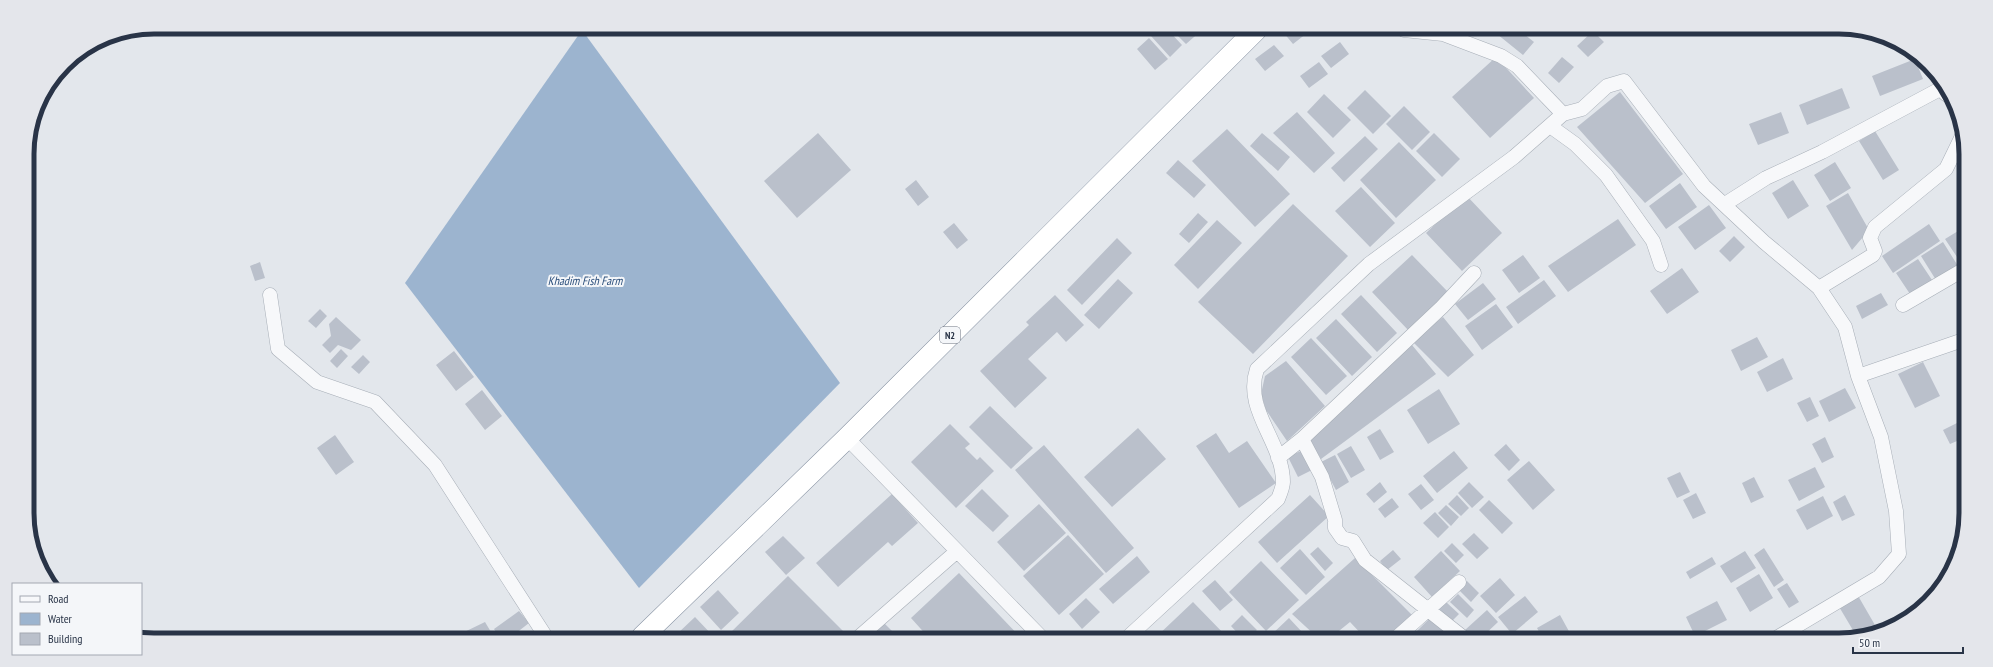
<svg xmlns="http://www.w3.org/2000/svg" width="1993" height="667" viewBox="0 0 1993 667" font-family="'PT Sans Narrow',sans-serif">
<style>
.water{fill:#9cb4cf}
.building{fill:#bac0cb}
.lines{fill:none;stroke-linecap:round;stroke-linejoin:round}
.minor-casing{stroke:#a7aeb7;stroke-width:15}
.highway-casing{stroke:#8994a4;stroke-width:22}
.minor{stroke:#f7f8fa;stroke-width:14}
.highway{stroke:#fff;stroke-width:21}
.labels{text-anchor:middle;dominant-baseline:central;stroke-width:4;stroke-linejoin:round;paint-order:stroke}
.shield{fill:#f4f6f9;stroke:#666e7c;stroke-width:1}
.shield-label{font-size:10px;font-weight:bold;fill:#293447}
.water-label{font-size:12px;font-style:italic;fill:#2f527e;stroke:#f4f6f9}
.rim{fill:none;stroke:#293447;stroke-width:5}
</style>
<rect width="100%" height="100%" fill="#e3e7ec"/>
<path class="water" d="M582 30 840 383 639 588 405 283Z"/>
<path class="building" d="M1158 30H1168L1182 45 1170 57 1151 36Z
M1172 30H1202L1186 44Z
M1287 30H1311L1293 44 1283 32Z
M1492 30H1519L1534 42 1523 55Z
M1593 31 1604 42 1588 57 1577 46Z
M1149 38 1168 59 1155 70 1137 49Z
M1340 42 1349 54 1331 68 1321 56Z
M1274 45 1284 56 1265 71 1255 59Z
M1496 57 1534 98 1490 138 1452 97Z
M1562 57 1574 67 1559 83 1548 73Z
M1915 59 1923 79 1880 96 1872 76Z
M1319 62 1328 74 1309 88 1300 76Z
M1842 88 1850 108 1807 125 1799 105Z
M1365 90 1391 116 1373 134 1347 108Z
M1620 92 1683 174 1645 203 1577 127Z
M1324 94 1351 120 1333 138 1307 112Z
M1404 106 1430 132 1412 150 1386 124Z
M1297 112 1335 153 1314 173 1273 133Z
M1781 112 1789 133 1758 145 1749 124Z
M1227 129 1290 194 1255 227 1192 161Z
M1875 131 1899 170 1883 180 1859 141Z
M818 133 851 170 797 218 764 181Z
M1262 133 1290 157 1278 171 1250 146Z
M1434 133 1460 159 1442 177 1416 151Z
M1365 136 1378 149 1344 182 1331 168Z
M1399 142 1436 180 1396 218 1360 180Z
M1178 160 1206 185 1194 198 1166 173Z
M1835 162 1851 188 1830 201 1814 175Z
M916 180 929 197 918 206 905 189Z
M1793 180 1809 206 1788 219 1772 193Z
M1680 183 1697 207 1666 229 1649 206Z
M1361 187 1395 223 1370 247 1335 211Z
M1848 193 1869 230 1852 250 1826 206Z
M1466 195 1502 233 1462 271 1426 233Z
M1293 204 1348 256 1253 354 1198 302Z
M1709 205 1726 228 1695 250 1678 227Z
M1198 213 1208 222 1189 243 1179 234Z
M1618 219 1636 245 1568 292 1548 266Z
M1217 220 1242 243 1198 289 1174 265Z
M954 223 968 240 957 249 943 232Z
M1929 224 1940 241 1893 273 1882 256Z
M1963 228V262L1961 263 1945 239Z
M1734 236 1745 247 1730 262 1719 251Z
M1117 238 1132 253 1082 305 1067 290Z
M1943 242 1958 266 1936 280 1921 256Z
M1412 255 1449 293 1409 331 1372 292Z
M1523 255 1540 278 1519 293 1502 270Z
M1918 259 1934 283 1912 297 1896 273Z
M260 262 265 278 255 281 250 266Z
M1682 268 1699 292 1667 314 1650 291Z
M1118 279 1133 293 1099 329 1084 315Z
M1544 280 1556 296 1518 324 1506 307Z
M1483 283 1496 299 1468 320 1455 304Z
M1881 293 1888 305 1862 319 1856 306Z
M1055 295 1084 325 1066 342 1057 332 1028 359 1047 378 1015 408 980 371 1029 325 1026 322Z
M1361 295 1397 333 1377 352 1341 314Z
M1496 304 1513 327 1482 350 1465 326Z
M320 309 327 316 316 328 308 321Z
M336 317 361 340 351 350 338 345 330 353 322 345 331 336 329 324Z
M1443 317 1474 355 1448 377 1412 341Z
M1336 319 1372 357 1352 376 1316 338Z
M1757 337 1768 357 1741 371 1731 350Z
M1311 338 1347 376 1326 395 1291 357Z
M1412 345 1436 374 1321 459 1308 438Z
M341 349 348 356 337 368 330 361Z
M454 351 474 377 456 391 436 365Z
M363 355 370 362 359 374 351 367Z
M1783 358 1793 379 1767 392 1757 372Z
M1286 361 1325 406 1287 441 1266 410 1261 394 1265 376Z
M1923 362 1940 396 1915 408 1898 374Z
M1845 388 1856 408 1829 422 1819 401Z
M1439 389 1460 424 1428 444 1407 410Z
M482 390 502 416 485 430 465 404Z
M1810 397 1819 416 1807 422 1797 403Z
M990 406 1033 448 1011 469 969 427Z
M1959 422 1962 428V448L1960 449 1957 441 1950 444 1943 430Z
M950 424 970 444 965 448 977 460 980 457 994 471 956 508 911 462Z
M1138 428 1166 459 1112 507 1084 477Z
M1380 429 1394 452 1380 460 1367 437Z
M1216 433 1229 453 1247 441 1276 483 1239 508 1196 446Z
M335 435 354 462 336 475 317 448Z
M1825 437 1834 457 1822 463 1812 444Z
M1506 444 1520 460 1509 471 1494 455Z
M1044 445 1134 548 1106 573 1015 470Z
M1351 446 1365 470 1351 478 1337 454Z
M1305 449 1314 469 1298 477 1288 457Z
M1454 451 1468 468 1437 493 1423 476Z
M1335 455 1349 482 1336 490 1321 462Z
M1529 461 1555 490 1533 510 1507 480Z
M1815 467 1825 487 1799 501 1788 480Z
M1680 472 1690 492 1677 498 1667 478Z
M1754 477 1764 497 1751 503 1742 483Z
M1380 482 1387 492 1374 503 1366 494Z
M1469 482 1484 497 1472 508 1458 493Z
M1421 484 1434 500 1421 510 1408 494Z
M982 489 1009 516 993 532 965 506Z
M1696 493 1706 513 1693 519 1683 500Z
M892 494 918 523 892 546 888 542 838 587 816 563Z
M1310 495 1329 516 1277 563 1258 542Z
M1457 495 1469 508 1461 516 1448 504Z
M1845 495 1855 515 1842 521 1833 502Z
M1823 496 1833 516 1807 530 1796 510Z
M1392 498 1399 507 1385 518 1378 509Z
M1489 500 1513 523 1502 534 1479 510Z
M1039 504 1066 533 1024 571 997 542Z
M1446 505 1459 517 1451 526 1438 513Z
M1435 512 1449 527 1438 538 1423 523Z
M1474 533 1489 548 1477 559 1462 544Z
M1068 535 1104 574 1059 615 1023 576Z
M783 536 805 558 786 575 765 552Z
M1452 543 1464 555 1456 563 1444 551Z
M1318 547 1333 563 1325 571 1310 554Z
M1764 548 1784 580 1774 587 1754 555Z
M1300 549 1325 577 1306 595 1280 568Z
M1393 550 1401 559 1387 570 1380 561Z
M1441 551 1460 571 1432 597 1414 577Z
M1745 551 1756 568 1731 583 1720 566Z
M1137 556 1150 572 1113 604 1099 589Z
M1712 557 1716 564 1690 579 1686 572Z
M1355 558 1413 616 1387 639H1366L1350 622 1329 639 1318 638 1292 614Z
M1261 561 1299 600 1266 631 1229 592Z
M959 573 1021 638H929L911 618Z
M1759 574 1773 598 1750 612 1736 588Z
M788 576 845 633 841 637H726Z
M1500 578 1515 595 1496 613 1480 596Z
M1215 580 1233 600 1220 611 1202 591Z
M1467 581 1479 593 1471 602 1458 589Z
M1787 583 1799 602 1789 608 1777 589Z
M718 590 739 613 721 630 700 607Z
M1458 594 1474 610 1467 618 1450 602Z
M1857 594 1879 632 1857 637 1838 605Z
M1525 596 1538 612 1512 634 1498 617Z
M1086 598 1100 612 1082 629 1069 614Z
M1717 601 1727 620 1695 636 1686 617Z
M1193 602 1228 638H1155Z
M1446 602 1459 614 1450 623 1438 610Z
M1487 610 1498 622 1480 639H1474L1465 630Z
M519 611 529 623 511 637H499L494 629Z
M1242 615 1257 630 1248 638H1242L1231 626Z
M1560 615 1571 635 1564 639H1543L1537 628Z
M695 617 714 637H680L677 634Z
M1289 618 1302 632 1295 638H1268Z
M1430 618 1454 639H1409Z
M882 621 898 637H870L868 635Z
M485 622 494 637 456 636Z
M1812 631 1818 640H1797Z
M1677 634 1681 639H1669Z"/>
<g class="lines">
<g class="minor-casing">
<path id="minor" d="M1404 30 1443 34 1501 56 1517 66 1563 114 1582 109 1607 86 1624 81 1704 186 1764 242 1819 288 1845 327 1858 376 1881 437 1896 511 1899 554 1879 577 1773 640
M1550 126 1575 144 1606 175 1653 241 1661 265
M1725 204 1766 178 1822 152 1940 89 1947 95
M1819 288 1873 255 1875 251 1870 238 1875 227 1946 169 1964 132
M270 295 278 349 317 382 375 402 435 465 546 637
M1903 305 1963 270
M1858 376 1963 340
M847 438 1042 638
M1302 439 1322 477 1335 520V528L1342 538 1353 541 1365 560 1465 639
M1278 458 1302 439 1442 307 1474 273
M859 637 956 552
M1127 638 1278 499C1280 494 1283 487 1283 482 1283 442 1243 410 1257 369L1369 264 1514 157 1563 114
M1395 639 1459 582"/>
</g>
<g class="highway-casing">
<path id="highway" d="M642 637 847 438 1256 30"/>
</g>
<use href="#minor" class="minor"/>
<use href="#highway" class="highway"/>
</g>
<g class="labels">
<rect class="shield" x="940" y="327" width="20" height="16" rx="3"/>
<g class="shield-label">
<text x="950" y="335">N2</text>
</g>
<g class="water-label">
<text x="585" y="280">Khadim Fish Farm</text>
</g>
</g>
<path d="M0 0H1993V667H0ZM154 34H1839A120 120 0 0 1 1959 154V513A120 120 0 0 1 1839 633H154A120 120 0 0 1 34 513V154A120 120 0 0 1 154 34Z" fill="#e4e6eb" fill-rule="evenodd"/>
<path class="rim" d="M154 34H1839A120 120 0 0 1 1959 154V513A120 120 0 0 1 1839 633H154A120 120 0 0 1 34 513V154A120 120 0 0 1 154 34Z"/>
<rect x="12" y="583" width="130" height="72" fill="#f4f6f9" stroke="#a3a8b2"/>
<rect x="20" y="596" width="20" height="6" fill="#f7f8fa" stroke="#a3a8b2"/>
<text x="48" y="603" font-size="12" fill="#293447">Road</text>
<rect x="20" y="613" width="20" height="12" fill="#9cb4cf" stroke="#a3a8b2"/>
<text x="48" y="623" font-size="12" fill="#293447">Water</text>
<rect x="20" y="633" width="20" height="12" fill="#bac0cb" stroke="#a3a8b2"/>
<text x="48" y="643" font-size="12" fill="#293447">Building</text>
<path d="M1853 647v6h110v-6" fill="none" stroke="#293447" stroke-width="2"/>
<text x="1859" y="647" font-size="12" fill="#293447" stroke="#f4f6f9" stroke-width="3" paint-order="stroke">50 m</text>
</svg>
